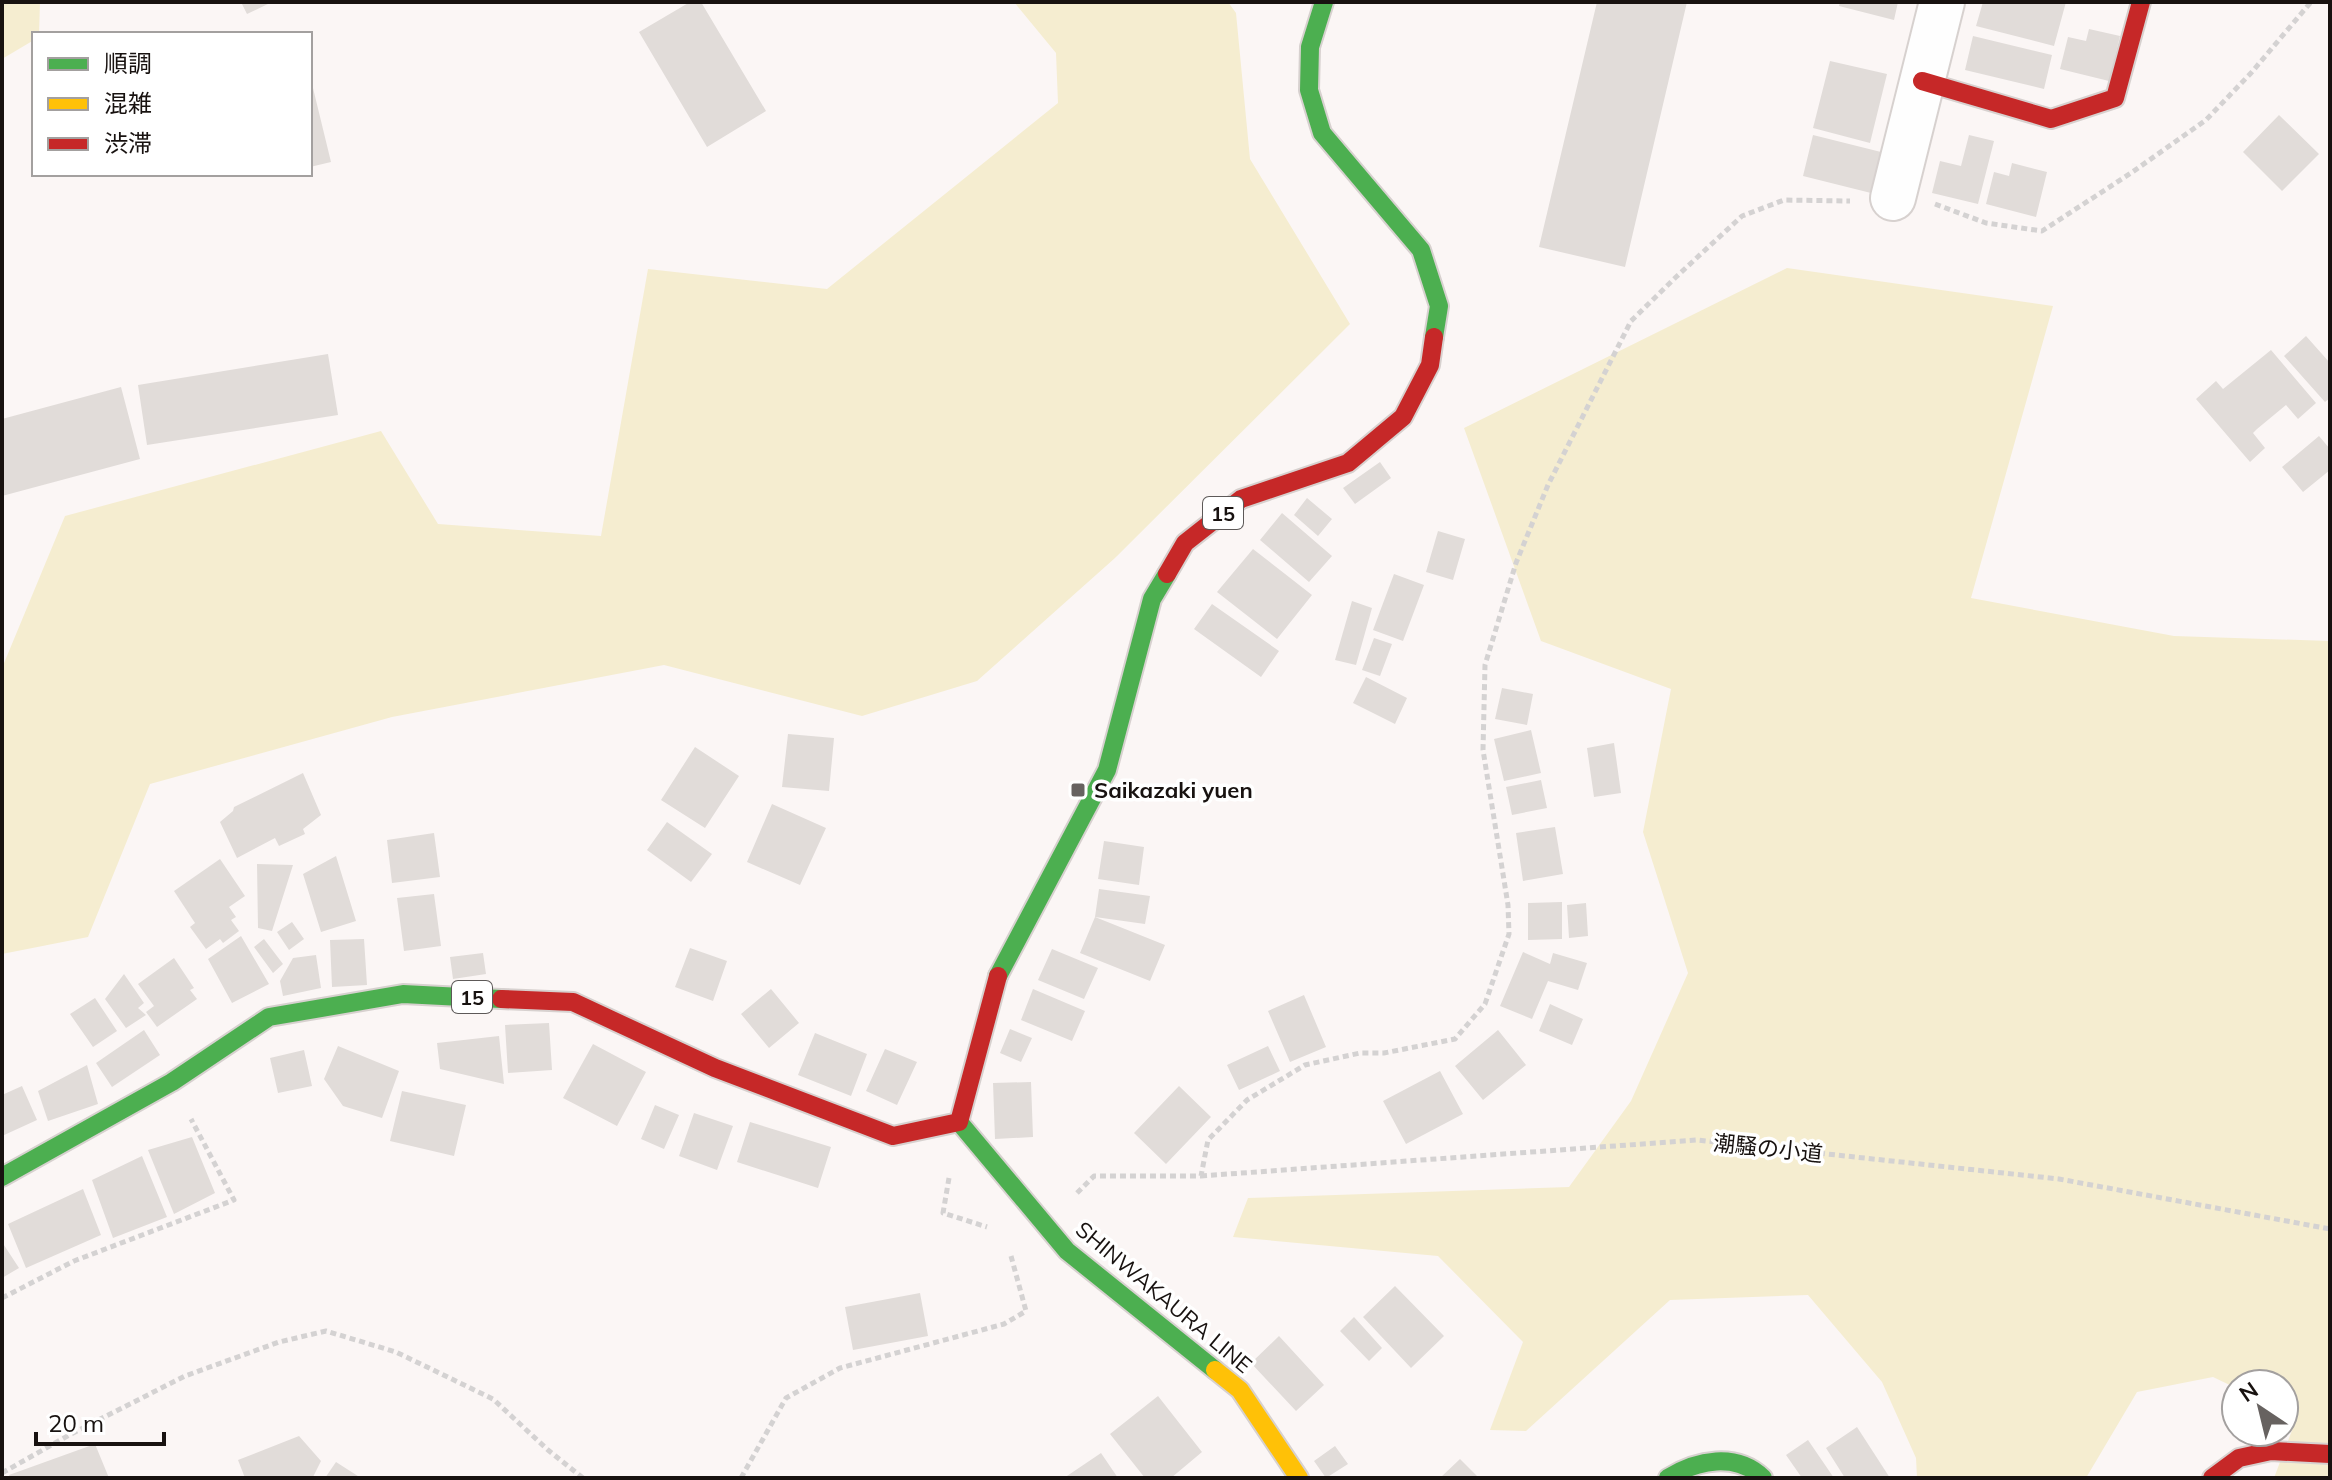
<svg xmlns="http://www.w3.org/2000/svg" width="2332" height="1480" viewBox="0 0 2332 1480" font-family="Mulish,'Noto Sans JP',sans-serif">
<style>
.green{fill:#f5edd0}
.building{fill:#e1dcd9}
.lines{fill:none;stroke-linecap:round;stroke-linejoin:round}
.street-casing{stroke:#d7d1cf;stroke-width:48}
.fast-casing{stroke:#d7d1cf;stroke-width:22}
.slow-casing{stroke:#d7d1cf;stroke-width:22}
.jam-casing{stroke:#d7d1cf;stroke-width:22}
.path{stroke:#d4d2d2;stroke-width:5;stroke-dasharray:6 4;stroke-linecap:butt}
.street{stroke:#fefefe;stroke-width:44}
.fast{stroke:#4caf50;stroke-width:18}
.slow{stroke:#ffc107;stroke-width:18}
.jam{stroke:#c62828;stroke-width:18}
.poi-dot{fill:#676260;stroke:#fff;stroke-width:3}
.labels{text-anchor:middle;dominant-baseline:central;stroke-width:7;stroke-linejoin:round;paint-order:stroke}
.shield{fill:#fff;stroke:#5d5958;stroke-width:2}
.shield-label{font-size:20px;font-weight:bold;fill:#181210}
.poi-label{font-size:22px;font-weight:bold;fill:#181210;stroke:#fff;text-anchor:start}
.street-label{font-size:22px;fill:#181210;stroke:#fff}
</style>
<rect width="100%" height="100%" fill="#fbf6f5"/>
<path class="green" d="M2 2H40L39 34H34V40L2 59Z
M1014 2H1228L1236 13 1250 159 1350 324 1115 558 977 681 862 716 664 665 392 717 150 784 88 937 2 954V668L65 516 381 431 438 524 601 536 648 269 827 289 1058 103 1056 53Z
M1787 268 2053 306 1971 598 2174 636 2330 641V1478H2274L2297 1417 2284 1411V1384H2236V1388L2213 1377 2137 1392 2086 1478H1917L1916 1458 1882 1382 1808 1295 1670 1300 1526 1431 1490 1430 1523 1342 1438 1256 1233 1237 1248 1198 1569 1187 1631 1101 1688 973 1643 832 1671 689 1541 641 1464 428Z"/>
<path class="building" d="M241 2H272L247 14Z
M690 2H701L766 111 707 147 639 32Z
M1597 2H1687L1625 267 1539 247Z
M1840 2H1898L1894 20 1839 6Z
M1983 2H2066L2054 46 1976 26Z
M2089 29 2120 36 2109 81 2060 69 2068 37 2086 41Z
M1973 36 2052 55 2044 89 1965 70Z
M1830 61 1887 74 1870 143 1813 128Z
M310 88H313L331 162 310 167Z
M2279 115 2319 154 2282 191 2243 152Z
M1813 135 1881 152 1871 193 1803 176Z
M1969 135 1994 141 1978 204 1932 193 1940 161 1961 166Z
M2012 163 2047 172 2036 217 1986 204 1994 172 2009 176Z
M2306 336 2330 363V398L2325 402 2284 356Z
M2271 350 2316 403 2298 419 2286 405 2257 429 2253 433 2265 448 2250 462 2196 399 2216 381 2223 389Z
M328 354 338 415 147 445 138 385Z
M121 387 140 459 2 496V419Z
M2319 436 2330 449V470L2303 492 2282 467Z
M1380 462 1391 478 1355 504 1343 488Z
M1307 498 1332 519 1318 536 1294 515Z
M1282 513 1332 556 1309 582 1260 540Z
M1438 531 1465 539 1453 580 1426 572Z
M1253 549 1312 595 1277 639 1217 592Z
M1394 574 1424 585 1403 641 1373 630Z
M1352 601 1372 608 1356 665 1335 660Z
M1212 604 1279 651 1261 677 1194 629Z
M1374 638 1392 644 1380 676 1362 670Z
M1366 677 1407 698 1395 724 1353 703Z
M1502 688 1533 694 1527 725 1495 719Z
M1531 730 1541 773 1504 781 1494 739Z
M788 734 834 738 829 791 782 787Z
M1614 743 1621 793 1594 797 1587 748Z
M695 747 739 776 705 828 661 800Z
M303 773 321 815 303 829 305 834 279 846 275 838 237 858 220 822 233 811 234 807Z
M1541 780 1547 808 1512 815 1506 787Z
M772 804 826 828 800 885 747 862Z
M667 822 712 854 691 882 647 850Z
M1555 827 1563 874 1523 881 1516 833Z
M434 833 440 877 392 883 387 840Z
M1104 841 1144 847 1139 885 1098 879Z
M336 856 356 921 321 932 303 874Z
M220 859 245 896 229 907 236 917 231 920 239 931 223 943 220 939 206 949 190 927 195 923 174 891Z
M257 864 293 865 272 931 258 928Z
M1099 889 1150 896 1145 924 1095 917 1165 945 1150 981 1080 953 1095 917Z
M434 894 441 946 404 951 397 898Z
M1562 902V939L1528 940V903Z
M1586 903 1588 936 1569 938 1567 905Z
M292 922 304 939 289 950 277 932Z
M241 936 269 984 232 1003 208 959Z
M264 939 283 964 273 973 254 947Z
M364 939 367 985 332 987 330 940Z
M690 948 727 961 713 1001 675 987Z
M1052 949 1098 968 1084 999 1038 980Z
M1523 952 1550 964 1553 953 1587 963 1578 990 1548 981 1532 1019 1500 1006Z
M483 953 486 974 453 979 450 957Z
M316 955 321 988 283 996 280 981 293 958Z
M174 958 194 988 190 990 197 999 157 1027 146 1012 154 1006 138 984Z
M124 974 144 1003 138 1008 146 1015 126 1028 105 999Z
M771 989 799 1023 769 1048 741 1014Z
M1033 989 1085 1011 1072 1041 1021 1020Z
M1304 995 1326 1047 1290 1062 1268 1011Z
M95 998 117 1031 93 1047 70 1014Z
M1550 1004 1583 1019 1572 1045 1539 1031Z
M549 1023 552 1070 508 1073 505 1025Z
M1010 1029 1032 1038 1021 1062 1000 1053Z
M144 1030 160 1055 112 1087 96 1063Z
M1498 1030 1526 1065 1483 1100 1455 1066Z
M815 1033 867 1054 851 1096 798 1075Z
M499 1036 504 1084 440 1069 437 1043Z
M593 1044 646 1072 617 1126 563 1098Z
M338 1046 399 1071 382 1118 343 1106 324 1079Z
M1268 1046 1280 1071 1239 1090 1227 1065Z
M885 1049 917 1062 897 1105 866 1091Z
M304 1050 312 1086 278 1093 270 1058Z
M87 1065 98 1104 48 1121 38 1091Z
M1440 1071 1463 1114 1406 1144 1383 1101Z
M1031 1082 1033 1137 995 1139 993 1083Z
M22 1086 37 1120 2 1136V1095Z
M1179 1086 1211 1117 1166 1164 1134 1133Z
M402 1091 466 1105 454 1156 390 1141Z
M655 1105 679 1115 664 1149 641 1139Z
M694 1113 733 1126 717 1170 679 1156Z
M750 1122 831 1147 818 1188 737 1162Z
M192 1137 215 1193 174 1214 148 1150Z
M142 1156 167 1217 113 1238 92 1180Z
M83 1189 101 1235 26 1268 8 1224Z
M2 1242 19 1268 2 1278Z
M1395 1286 1444 1336 1411 1368 1363 1317Z
M920 1293 928 1336 853 1350 845 1307Z
M1354 1317 1382 1348 1369 1361 1340 1331Z
M1279 1336 1324 1385 1296 1411 1251 1363Z
M1158 1396 1202 1452 1171 1478H1145L1110 1434Z
M1857 1427 1890 1478H1845L1826 1448Z
M299 1436 321 1461 313 1477 245 1478 238 1460Z
M1808 1440 1834 1478H1802L1786 1455Z
M95 1444 109 1478H10L9 1475Z
M1335 1446 1348 1464 1326 1478 1314 1461Z
M1101 1453 1118 1478H1064Z
M1460 1459 1479 1478H1440Z
M336 1462 361 1478H325Z"/>
<g class="lines">
<g class="street-casing">
<path id="street" d="M1893 198 1942 2"/>
</g>
<g class="fast-casing">
<path id="fast" d="M1324 2 1310 47 1309 90 1322 133 1421 250 1439 306 1434 337
M998 976 1107 770 1152 599 1167 574
M959 1122 1067 1251 1215 1370
M2 1177 172 1082 269 1017 403 994 501 999
M1668 1478C1697 1460 1736 1452 1763 1478"/>
</g>
<g class="slow-casing">
<path id="slow" d="M1215 1370 1240 1390 1299 1478"/>
</g>
<g class="jam-casing">
<path id="jam" d="M1922 81 2051 119 2115 98 2141 2
M1167 574 1185 543 1241 499 1348 463 1403 417 1430 365 1434 337
M501 999 573 1002 715 1068 893 1136 959 1122 998 976
M2212 1478 2239 1458 2271 1451 2330 1454"/>
</g>
<path class="path" d="M1935 204 1986 223 2042 231 2131 173 2206 120 2251 73 2311 2
M1201 1176 1697 1140 2059 1179 2330 1229
M949 1178 943 1213 987 1227
M1077 1193 1094 1176H1201L1208 1140 1247 1100 1305 1065 1360 1053H1384L1455 1039 1485 1004 1509 934 1508 905 1483 750 1485 665 1516 563 1548 485 1631 321 1676 277 1742 216 1784 200 1850 201
M2 1298 74 1261 234 1200 191 1119
M2 1473 71 1434 185 1376 279 1342 326 1331 396 1352 493 1399 548 1450 583 1478
M741 1478 786 1398 840 1368 1004 1324 1026 1311 1011 1256"/>
<use href="#street" class="street"/>
<use href="#fast" class="fast"/>
<use href="#slow" class="slow"/>
<use href="#jam" class="jam"/>
</g>
<rect class="poi-dot" x="1070" y="782" width="16" height="16" rx="4"/>
<g class="labels">
<g class="shield">
<rect x="1203" y="497" width="40" height="32" rx="6"/>
<rect x="452" y="981" width="40" height="32" rx="6"/>
</g>
<g class="shield-label">
<text x="1223" y="513">15</text>
<text x="472" y="997">15</text>
</g>
<g class="poi-label">
<text x="1094" y="790">Saikazaki yuen</text>
</g>
<g class="street-label">
<text transform="translate(1768 1148) rotate(6)">潮騒の小道</text>
<text transform="translate(1164 1297) rotate(40)">SHINWAKAURA LINE</text>
</g>
</g>
<rect width="2332" height="1480" fill="none" stroke="#181210" stroke-width="8"/>
<rect x="32" y="32" width="280" height="144" fill="#ffffff" stroke="#a3a09f" stroke-width="2"/>
<rect x="48" y="58" width="40" height="12" fill="#4caf50" stroke="#a3a09f" stroke-width="2"/>
<text x="104" y="72" font-size="24" fill="#181210">順調</text>
<rect x="48" y="98" width="40" height="12" fill="#ffc107" stroke="#a3a09f" stroke-width="2"/>
<text x="104" y="112" font-size="24" fill="#181210">混雑</text>
<rect x="48" y="138" width="40" height="12" fill="#c62828" stroke="#a3a09f" stroke-width="2"/>
<text x="104" y="152" font-size="24" fill="#181210">渋滞</text>
<g transform="translate(2260 1408) rotate(325)"><circle r="38" fill="#ffffff" stroke="#a3a09f" stroke-width="2"/>
<path d="M0-6L14 30L0 20L-14 30Z" fill="#676260"/>
<text y="-12" font-size="22" font-weight="bold" text-anchor="middle" fill="#181210">N</text>
</g>
<path d="M36 1432v12h128v-12" fill="none" stroke="#181210" stroke-width="4"/>
<text x="48" y="1432" font-size="24" fill="#181210" stroke="#ffffff" stroke-width="6" paint-order="stroke">20 m</text>
</svg>
